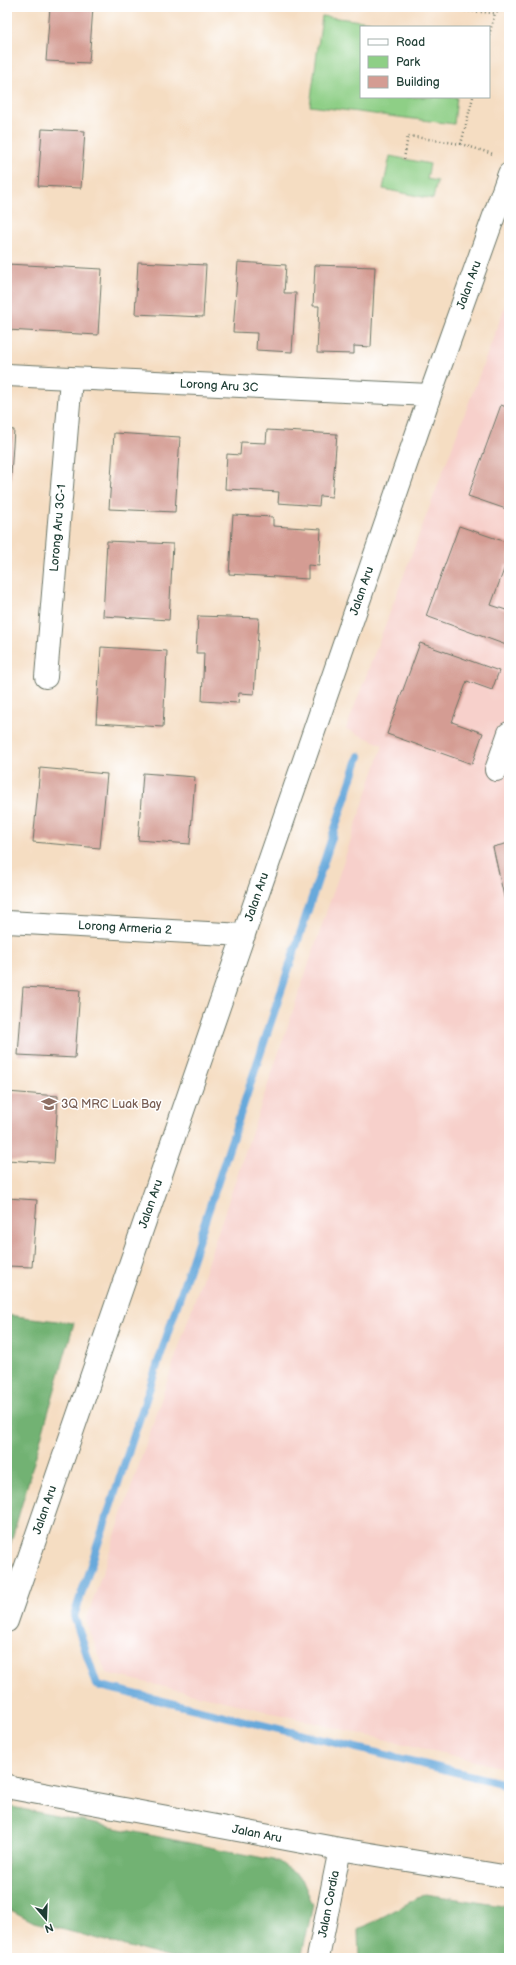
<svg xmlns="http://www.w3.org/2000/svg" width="516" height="1965" viewBox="0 0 516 1965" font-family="'Balsamiq Sans',sans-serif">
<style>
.built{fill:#f7d0cb}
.green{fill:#8ecf86;stroke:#56865d}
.forest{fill:#72b273;stroke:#487854}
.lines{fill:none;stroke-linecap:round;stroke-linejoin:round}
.stream{stroke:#67a9db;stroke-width:8}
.building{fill:#d49c93}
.street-casing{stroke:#6a7566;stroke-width:24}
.path{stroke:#6a7566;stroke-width:2.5;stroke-dasharray:1 3;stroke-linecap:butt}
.street{stroke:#fff;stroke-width:22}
.labels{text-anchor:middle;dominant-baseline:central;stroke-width:3;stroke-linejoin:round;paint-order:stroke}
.street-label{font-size:12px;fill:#1f3d34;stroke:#fff}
.education-label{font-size:12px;fill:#785e54;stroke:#fff;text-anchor:start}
</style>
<rect width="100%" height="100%" fill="#fff"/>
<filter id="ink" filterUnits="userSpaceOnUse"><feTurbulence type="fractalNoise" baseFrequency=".025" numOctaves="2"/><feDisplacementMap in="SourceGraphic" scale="8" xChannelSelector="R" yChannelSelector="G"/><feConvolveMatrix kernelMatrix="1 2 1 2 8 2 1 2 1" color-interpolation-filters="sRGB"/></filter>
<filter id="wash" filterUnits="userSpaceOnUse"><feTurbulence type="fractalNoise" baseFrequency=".012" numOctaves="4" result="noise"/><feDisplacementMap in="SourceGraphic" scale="16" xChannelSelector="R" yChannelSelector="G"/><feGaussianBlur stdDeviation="0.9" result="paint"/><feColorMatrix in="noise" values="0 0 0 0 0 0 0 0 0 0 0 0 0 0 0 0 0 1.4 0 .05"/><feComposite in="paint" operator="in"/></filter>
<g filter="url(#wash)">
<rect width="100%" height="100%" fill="#f5ddc2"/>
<path class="built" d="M509 296V1769L106 1673 86 1621 383 745 346 729Z"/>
<path class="green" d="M322 16 408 27H361V97H457L454 124 310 106Z
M390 156 430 164 427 179 437 181 433 199 383 189Z"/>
<path class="forest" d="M7 1315 74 1323 7 1556Z
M7 1806 278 1861 302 1879 313 1905 301 1958H171L34 1922 7 1908Z
M425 1894 509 1907V1958H359L358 1930Z"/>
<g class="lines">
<path class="stream" d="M359 756 74 1616 97 1685 509 1785"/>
</g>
<g id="blocks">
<path class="building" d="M50 7H93L89 63 46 61Z
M42 129 85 131 81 188 38 186Z
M138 262 206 265 203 317 135 314Z
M238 262 286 265 284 293H296L292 352 256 350 257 333 233 332Z
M7 264 102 269 98 335 7 330Z
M315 265 375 267 371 347 354 346V354L317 353 319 306H313Z
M501 405 509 408V510L468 496Z
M7 429 14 430 9 505H7Z
M267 430 337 434 332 497 320 496 319 506 278 503 279 492 225 489 227 454 240 455 241 442 266 443Z
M114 433 180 437 175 512 109 509Z
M233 515 273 517V526L321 529 319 566 308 565V579L229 574Z
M459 526 509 543V565L506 564 491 605 509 611V646L426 616Z
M107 541 173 544 169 620 103 616Z
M198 616 259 618 254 694 239 693 238 703 202 701 204 653H196Z
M420 643 499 671 492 690 467 681 452 722 483 733 472 764 387 734Z
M101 647 167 651 163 727 96 723Z
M40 768 107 774 100 848 33 842Z
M143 773 195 777 190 844 138 840Z
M509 843V900L505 901 493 847Z
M23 987 80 990 75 1058 18 1055Z
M7 1092 58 1096 54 1163 7 1160Z
M7 1198 37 1200 32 1267 7 1266Z"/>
</g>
</g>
<g filter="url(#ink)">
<use href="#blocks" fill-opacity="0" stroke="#6a7566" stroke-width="1"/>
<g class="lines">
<g class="street-casing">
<path id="street" d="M7 375 430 395
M46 677 71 379
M496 770 509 733
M7 922 244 935
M7 1621 430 395 509 174
M7 1785 11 1788 340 1849 509 1877
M318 1958 340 1849"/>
</g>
<path class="path" d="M409 7 495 13 504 10V7
M489 35 495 13
M473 97 461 144 493 154
M404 159 408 136 461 144"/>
<use href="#street" class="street"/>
</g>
</g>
<defs>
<g id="school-bare" transform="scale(1.2)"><path d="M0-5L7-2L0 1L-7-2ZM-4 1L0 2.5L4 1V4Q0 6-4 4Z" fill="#8d6e63" stroke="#fff" stroke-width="2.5" paint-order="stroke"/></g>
</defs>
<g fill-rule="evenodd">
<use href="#school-bare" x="49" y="1104"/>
</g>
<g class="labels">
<g class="street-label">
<text transform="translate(469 285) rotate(-70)">Jalan Aru</text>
<text transform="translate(219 386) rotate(3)">Lorong Aru 3C</text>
<text transform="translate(58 528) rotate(-85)">Lorong Aru 3C-1</text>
<text transform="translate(362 591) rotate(-71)">Jalan Aru</text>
<text transform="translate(257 897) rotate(-71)">Jalan Aru</text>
<text transform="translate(125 928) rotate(3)">Lorong Armeria 2</text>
<text transform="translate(151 1204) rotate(-71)">Jalan Aru</text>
<text transform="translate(45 1510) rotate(-71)">Jalan Aru</text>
<text transform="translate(257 1834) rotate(11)">Jalan Aru</text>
<text transform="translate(329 1904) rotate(-79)">Jalan Cordia</text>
</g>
<g class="education-label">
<text x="61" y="1104">3Q MRC Luak Bay</text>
</g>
</g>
<rect width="516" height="1965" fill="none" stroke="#fff" stroke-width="24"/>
<rect x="360" y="26" width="130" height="72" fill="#ffffff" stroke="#a5b1ae"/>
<rect x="368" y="39" width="20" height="6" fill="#ffffff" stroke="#a5b1ae"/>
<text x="396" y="46" font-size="12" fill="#1f3d34">Road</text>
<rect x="368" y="56" width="20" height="12" fill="#8ecf86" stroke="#a5b1ae"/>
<text x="396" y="66" font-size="12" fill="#1f3d34">Park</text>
<rect x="368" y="76" width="20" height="12" fill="#d49c93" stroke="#a5b1ae"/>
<text x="396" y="86" font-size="12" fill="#1f3d34">Building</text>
<g transform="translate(46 1919) rotate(161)" stroke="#ffffff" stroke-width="3" paint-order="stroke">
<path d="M0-3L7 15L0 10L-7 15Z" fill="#1f3d34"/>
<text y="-6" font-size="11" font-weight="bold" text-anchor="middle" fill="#1f3d34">N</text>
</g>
</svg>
